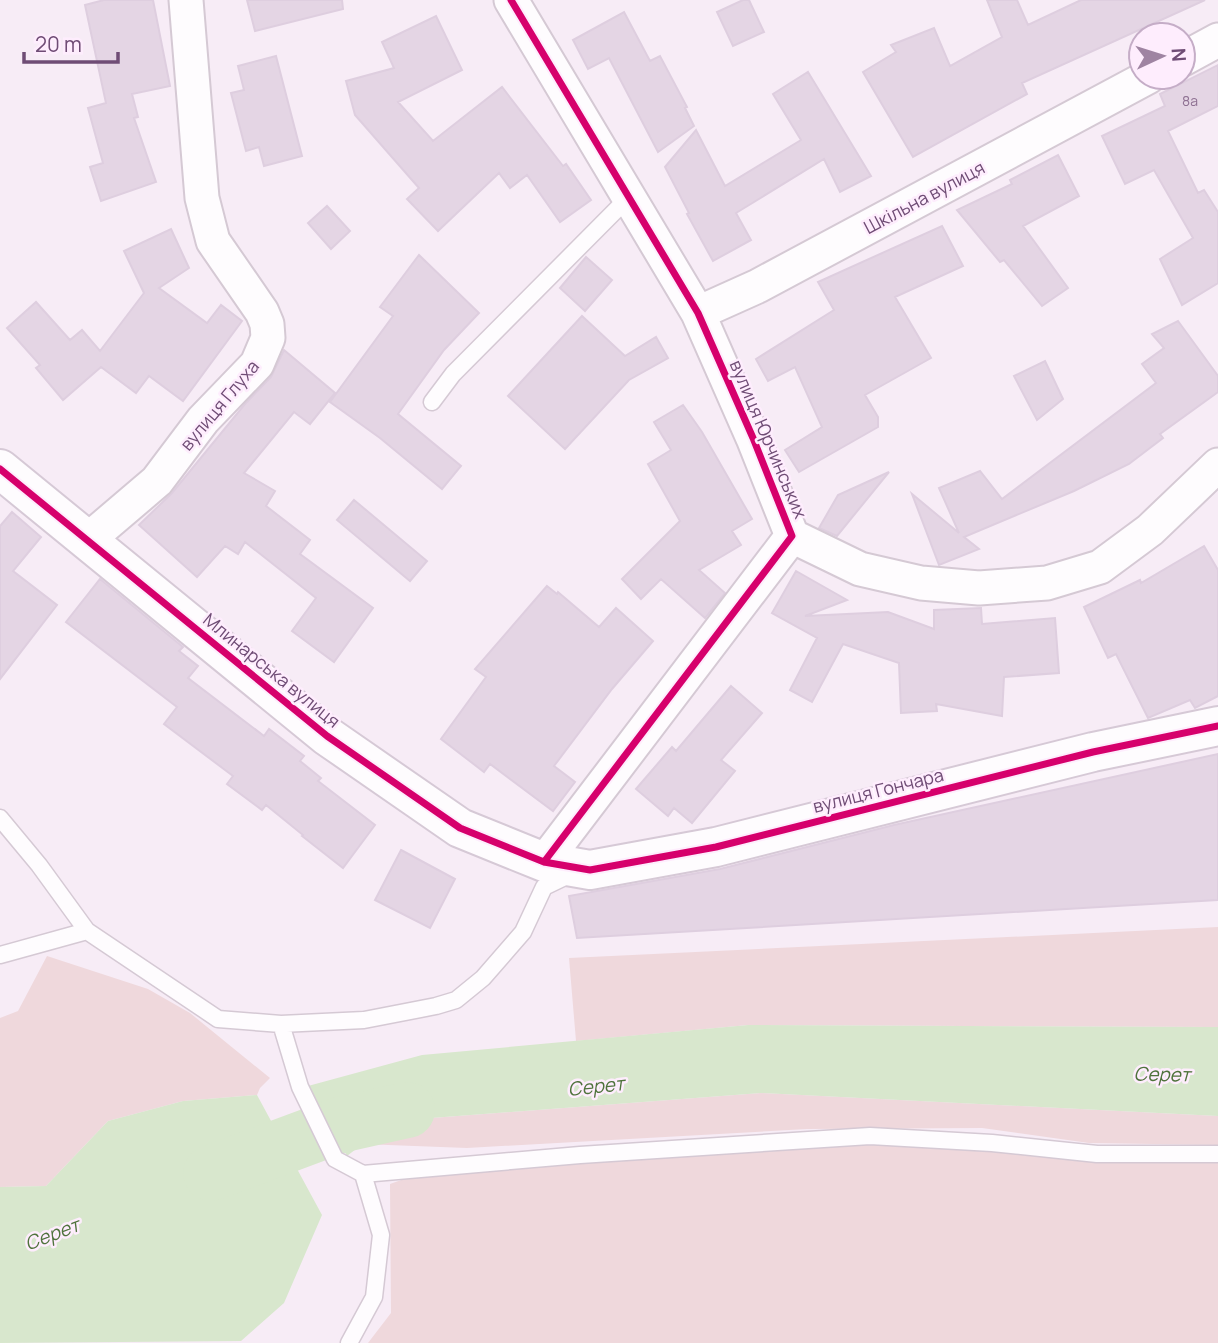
<svg xmlns="http://www.w3.org/2000/svg" width="1218" height="1343" viewBox="0 0 1218 1343" font-family="Manrope,sans-serif">
<style>
.green{fill:#efd8dc}
.water{fill:#d8e7cd}
.lines{fill:none;stroke-linecap:round;stroke-linejoin:round}
.river{stroke:#d8e7cd;stroke-width:56}
.building{fill:#e4d5e4;stroke:#decedf;stroke-width:2}
.lane-casing{stroke:#d5c9d4;stroke-width:19}
.street-casing{stroke:#d5c9d4;stroke-width:37}
.secondary-casing{stroke:#d6c9d6;stroke-width:42}
.lane{stroke:#fefcfe;stroke-width:16}
.street{stroke:#fefcfe;stroke-width:33}
.secondary{stroke:#fefcfe;stroke-width:38}
.cycleway-casing{stroke:#feedfd;stroke-width:11}
.cycleway{stroke:#d6006c;stroke-width:7}
.labels{text-anchor:middle;dominant-baseline:central;stroke-width:5;stroke-linejoin:round;paint-order:stroke}
.number-label{font-size:14px;fill:#8e7092}
.street-label{font-size:18px;fill:#6f4c75;stroke:#feedfd}
.water-label{font-size:19px;font-style:italic;fill:#4f733c;stroke:#feedfd}
</style>
<rect width="100%" height="100%" fill="#f7ecf6"/>
<path class="green" d="M1218 927V1027L748 1025 576 1041 569 958Z
M47 956 148 989 190 1013 270 1078 260 1088 257 1095 183 1101 108 1121 46 1186 0 1187V1018L18 1011Z
M761 1093 1218 1116V1145L1089 1143 982 1128 807 1129 467 1148 362 1144 392 1121Z
M870 1143 1218 1160V1343H368L391 1313 390 1184 421 1173Z"/>
<path class="water" d="M748 1025 1218 1027V1116L761 1093 392 1121 347 1156 308 1086 422 1055Z
M257 1095 322 1215 284 1303 241 1341 0 1343V1187L46 1186 108 1121 183 1101Z"/>
<g class="lines">
<path class="river" d="M211 1173 340 1125 407 1110"/>
</g>
<path class="building" d="M104 0H153L170 86 132 94 138 117 134 118 156 182 101 201 90 167 103 163 88 108 106 103 85 5Z
M247 0H342L343 9 255 31Z
M743 0H749L764 32 733 46 717 12Z
M987 0H1017L1028 25 1081 0H1205L1022 83 1027 94 913 157 863 72 896 52 891 45 934 28 950 66 1002 37Z
M624 12 650 61 660 56 687 107 685 108 694 126 658 152 609 58 588 69 573 40Z
M436 16 462 70 398 102 433 141 502 87 563 166 566 164 591 200 560 222 527 175 510 188 499 173 438 231 407 199 419 188 355 115 346 81 394 68 382 42Z
M276 56 302 156 264 166 259 147 246 151 231 93 244 90 238 66Z
M1218 65V106L1168 131 1198 193 1204 190 1218 212V283L1182 305 1160 259 1193 238 1154 170 1125 184 1102 136 1165 106 1160 94Z
M808 72 871 176 840 192 824 159 736 213 751 240 713 261 687 214 689 213 665 167 696 130 725 186 801 140 773 94Z
M1058 155 1079 196 1023 226 1068 288 1042 306 1004 260 1000 262 957 210 1012 184 1010 180Z
M327 206 350 231 331 249 308 223Z
M942 226 963 266 895 297 931 358 865 395 878 417V427L799 472 785 450 822 427 795 367 768 381 756 359 834 310 818 282Z
M171 229 189 268 159 288 207 323 221 305 242 321 183 401 149 376 136 393 101 367 63 400 36 368 40 365 7 328 36 302 70 340 82 330 100 351 144 293 124 251Z
M419 255 479 313 444 350 398 414 461 466 442 489 380 438 330 402 393 316 380 307Z
M586 257 612 280 585 311 560 288Z
M582 316 625 356 656 337 668 358 629 380 565 449 508 396Z
M1178 321 1218 376V392L1160 434 1163 438 1129 464 1074 491 964 537 979 549 939 565 912 494 959 533 939 488 980 471 1002 499 1156 383 1142 364 1164 348 1152 334Z
M284 350 335 393 310 424 294 412 244 473 275 491 266 506 310 540 300 554 373 608 334 662 292 631 316 598 245 542 238 554 225 546 197 577 139 525 172 493 245 404 271 377Z
M1045 361 1063 399 1037 420 1014 376Z
M683 405 702 432 752 519 732 531 741 545 699 570 725 593 705 618 661 579 641 599 622 579 680 521 648 464 671 450 654 422Z
M889 472 837 536 819 528 838 495Z
M354 500 427 561 410 581 337 520Z
M12 512 41 537 13 571 57 605 0 679V526Z
M1204 546 1218 570V696L1195 708 1190 700 1148 718 1116 654 1108 658 1084 607 1140 580 1141 583Z
M796 571 847 600 805 616 888 612 934 629V610L981 608 982 624 1055 618 1059 673 1004 677 1002 716 936 704 937 711 901 713 899 663 843 644 812 702 790 690 817 638 772 613Z
M100 579 183 647 179 651 198 666 188 678 264 736 269 729 304 756 300 761 321 778 318 781 375 825 343 868 302 836 303 835 266 805 262 810 227 784 233 776 164 724 177 707 66 622Z
M547 586 557 594 558 592 599 627 616 608 653 641 612 689 554 766 575 782 553 811 490 764 484 772 441 739 486 677 475 669Z
M731 686 762 713 721 760 735 771 692 823 674 808 668 816 636 789 672 747 676 751Z
M1218 754V900L577 938 569 896 720 869 894 825Z
M401 850 455 879 430 928 375 900Z"/>
<g class="lines">
<g class="lane-casing">
<path id="lane" d="M432 402 453 374 629 197
M0 818 39 865 87 931 218 1019 281 1024 364 1020 436 1006 456 1000 483 978 523 932 544 887 571 874
M0 955 87 931
M281 1024 300 1087 335 1159 363 1174 580 1155 870 1136 992 1143 1097 1154H1218
M349 1343 374 1297 381 1235 363 1174"/>
</g>
<g class="street-casing">
<path id="street" d="M511 0 698 313 753 438 792 536 544 862
M1183 59 1218 40
M698 313 758 286 1148 77
M792 536 860 569 921 583 979 588 1047 583 1100 567 1150 530 1218 465
M89 539 157 481 203 420 257 364 268 338 267 324 262 312 213 241 202 198 186 0"/>
</g>
<g class="secondary-casing">
<path id="secondary" d="M0 469 327 736 460 828 544 862 590 870 716 847 1093 752 1218 726"/>
</g>
<use href="#lane" class="lane"/>
<use href="#street" class="street"/>
<use href="#secondary" class="secondary"/>
<g class="cycleway-casing">
<path id="cycleway" d="M511 0 698 313 753 438 792 536 544 862
M0 469 327 736 460 828 544 862 590 870 716 847 1093 752 1218 726"/>
</g>
<use href="#cycleway" class="cycleway"/>
</g>
<g class="labels">
<g class="number-label">
<text x="1190" y="100">8а</text>
</g>
<g class="street-label">
<text transform="translate(924 197) rotate(-28)">Шкільна вулиця</text>
<text transform="translate(219 405) rotate(-50)">вулиця Глуха</text>
<text transform="translate(769 439) rotate(67)">вулиця Юрчинських</text>
<text transform="translate(272 670) rotate(39)">Млинарська вулиця</text>
<text transform="translate(878 790) rotate(-14)">вулиця Гончара</text>
</g>
<g class="water-label">
<text transform="translate(1162 1074) rotate(1)">Серет</text>
<text transform="translate(596 1086) rotate(-6)">Серет</text>
<text transform="translate(52 1234) rotate(-21)">Серет</text>
</g>
</g>
<g transform="translate(1162 56) rotate(86)"><circle r="33" fill="#feedfd" stroke="#c5adc7" stroke-width="2"/>
<path d="M0-5L12 26L0 18L-12 26Z" fill="#9f84a2"/>
<text y="-10" font-size="19" font-weight="bold" text-anchor="middle" fill="#6f4c75">N</text>
</g>
<path d="M24 52v10h94v-10" fill="none" stroke="#6f4c75" stroke-width="3.5"/>
<text x="35" y="52" font-size="21" fill="#6f4c75" stroke="#feedfd" stroke-width="5" paint-order="stroke">20 m</text>
</svg>
